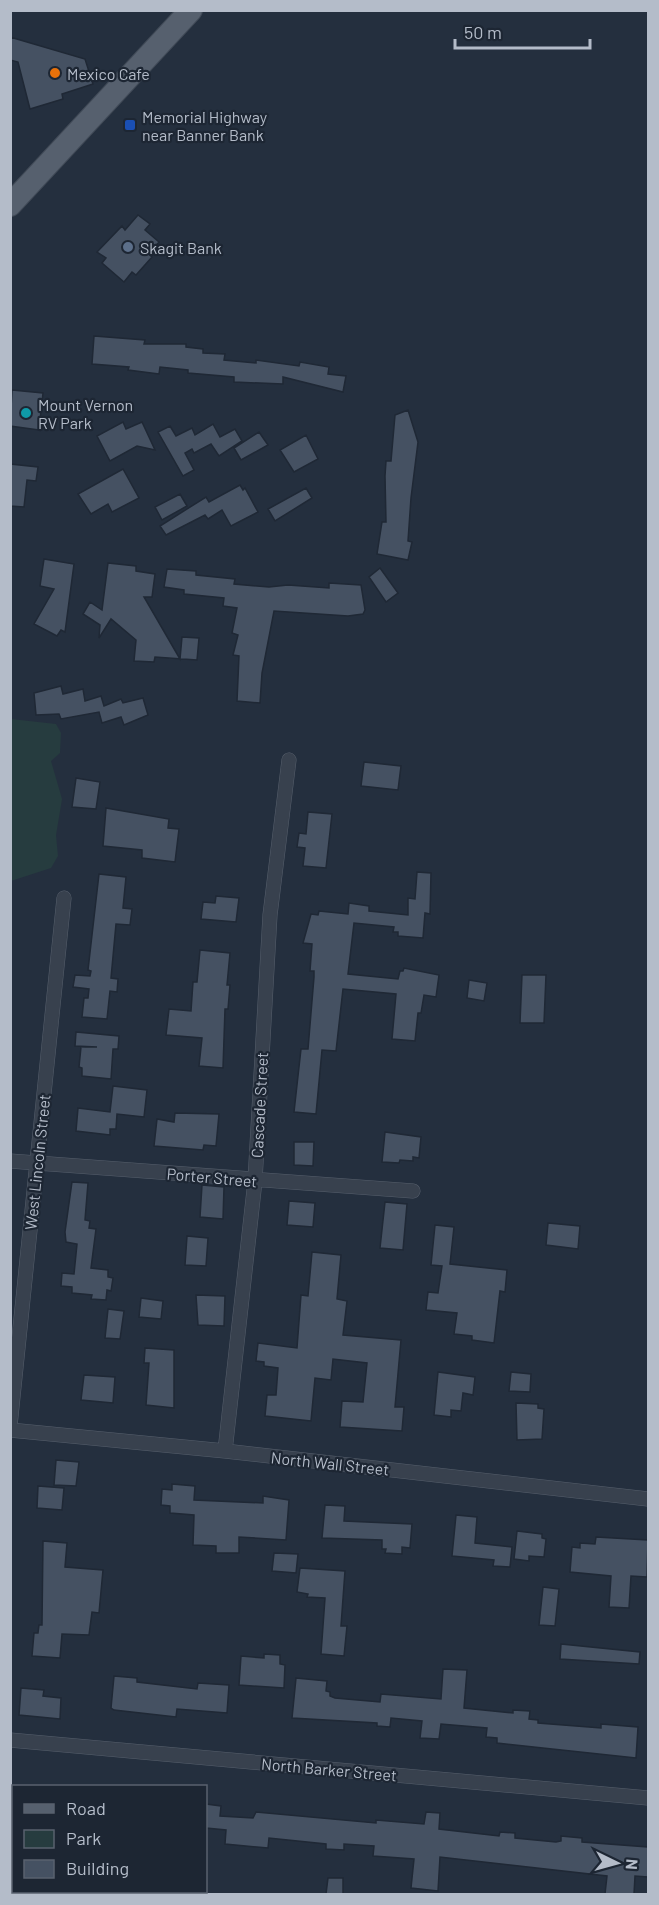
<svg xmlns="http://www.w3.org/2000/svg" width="659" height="1905" viewBox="0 0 659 1905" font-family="Barlow,sans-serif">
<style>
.green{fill:#263c3f}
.building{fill:#455162;stroke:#1f2835;stroke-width:1.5}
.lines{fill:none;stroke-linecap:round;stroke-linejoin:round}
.street-casing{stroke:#565f6c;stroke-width:15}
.primary-casing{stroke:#414a57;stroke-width:24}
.street{stroke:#38414e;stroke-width:14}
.primary{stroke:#56606e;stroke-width:22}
.food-dot{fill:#e8710a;stroke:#1d2633;stroke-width:2}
.transit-dot{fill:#1a4fb4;stroke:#1d2633;stroke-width:2}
.service-dot{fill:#5c6f8a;stroke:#1d2633;stroke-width:2}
.culture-dot{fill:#0f9aa8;stroke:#1d2633;stroke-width:2}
.labels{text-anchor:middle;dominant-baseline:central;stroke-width:4.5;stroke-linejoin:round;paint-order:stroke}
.poi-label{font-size:16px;fill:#b4bcc9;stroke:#1d2633;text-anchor:start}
.street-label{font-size:16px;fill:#b4bcc9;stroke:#1d2633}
</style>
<rect width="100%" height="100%" fill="#242f3e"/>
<path class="green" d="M11 719 56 724 61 733 60 753 51 761 62 799 56 835 58 856 51 868 11 881Z"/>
<path class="building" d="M10 37 85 59 93 84 62 94 63 99 30 109 18 62 10 60Z
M138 215 150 224 145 230 159 242 149 254 152 257 136 275 132 272 124 282 102 263 106 258 97 252 122 226 125 230Z
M94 336 145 340 144 344H186V347L203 349V353L225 354 224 360 256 363V360L299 366 300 362 329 367 328 374 346 376 343 392 283 377V384L234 382V377L188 373V370L160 367 159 374 128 370 129 367 92 364Z
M12 390 43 393 39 430 10 426Z
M408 410 418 442 411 498 408 541 412 542 408 560 377 554 382 522H386L385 476 386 461H391L395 415Z
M123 422 126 429 142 422 155 450 137 446 110 461 97 436Z
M213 424 220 437 235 429 242 441 219 456 211 444 194 453 192 449 185 453 194 470 183 476 158 432 170 426 176 436 192 428 195 435Z
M259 432 268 445 241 460 234 448Z
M306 435 318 459 294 472 280 450Z
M10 464 38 467 36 481 27 480 24 507 10 506Z
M123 469 139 498 112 512 108 504 91 514 78 494Z
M240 485 243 490 245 488 258 512 231 526 222 510 208 519 205 515 166 535 160 526 206 497 209 502Z
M306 488 312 498 275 521 268 509Z
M180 494 187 506 162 520 155 507Z
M44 559 74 564 65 632 61 630 57 636 34 624 54 589 40 586Z
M108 563 136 566V571L155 574 152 597H144L180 659 182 637 199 638 197 660 155 657 154 662 134 661 136 640 111 619 99 638 100 625 83 614 90 602 102 610Z
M380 568 398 593 386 602 369 577Z
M167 569 196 571V575L235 579 234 584 269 587 288 585 329 588V583L361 585 365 610 363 614 348 616 274 611 262 673 260 703 237 701 239 656 233 655 238 635 232 633 237 608 223 606 224 598 184 594V590L164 587Z
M61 686 63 694 83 689 85 701 101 696 104 706 121 699 123 703 143 698 148 715 124 725 121 717 102 723 99 712 61 719 59 714 36 715 34 693Z
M364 762 401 766 398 790 361 786Z
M76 778 100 782 96 809 72 807Z
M106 808 169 819 168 828 179 829 175 862 142 858V850L103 846Z
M308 812 332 814 326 868 303 866 305 848 297 847 299 833 306 834Z
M417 872 431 873 430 914 425 913 423 938 398 936V932H393L394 927 354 923 348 974 398 979 400 971H403L404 968 439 975 436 997 424 995 421 1013H418L415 1041 392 1039 396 994 343 989 336 1051 322 1050 316 1114 294 1112 301 1049H308L314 977V971H310L312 944 303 943 311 914 318 915 319 911 348 914 349 903 369 906V911L408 915V898L415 899Z
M99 874 126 877 123 908 132 909 130 925 116 924 111 978 118 979 117 992 110 991 107 1019 82 1017 84 998H88L89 989 73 987 75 975 90 976 91 971 88 970Z
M216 896 239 898 236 922 201 919 203 902 215 903Z
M200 950 230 953 227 985H230L228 1009H225L223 1068 199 1066 202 1038 166 1035 169 1009 191 1011 193 982H197Z
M522 975H546L544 1023H520Z
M469 980 487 983 484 1001 467 998Z
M76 1032 119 1036 118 1049H113L111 1079 82 1076V1068L79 1067 81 1047H97L75 1046Z
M113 1086 147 1090 144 1117 117 1114 116 1129H110V1135L76 1131 78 1108 110 1112Z
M175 1113 219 1114 216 1146 204 1145 203 1150 154 1146 157 1119 174 1122Z
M385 1132 421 1137 419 1158 413 1157V1161L400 1160 399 1163 382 1162Z
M294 1142H314L313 1166 294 1165Z
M72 1182 88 1183 85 1220 90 1221 89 1228 96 1229 91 1268 108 1270V1277L113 1278 111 1291 107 1290 106 1300 91 1299 92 1295 72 1293V1287L61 1286 62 1273 74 1274 77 1244 66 1242 65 1232Z
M202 1185 224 1187 223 1219 200 1217Z
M289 1201 315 1203 313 1227 287 1225Z
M385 1202 407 1204 403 1250 380 1248Z
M548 1223 580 1226 578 1249 546 1245Z
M435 1225 454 1227 450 1264 507 1270 505 1292 500 1291 494 1343 472 1340V1336L454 1334 457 1313 426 1310 428 1292 438 1293 442 1266 431 1265Z
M187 1236 208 1238 206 1266 185 1265Z
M312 1252 341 1255 337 1299 347 1301 343 1335 401 1340 395 1407H404L402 1431 340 1427 342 1401 363 1402 367 1363 333 1359 331 1380 315 1378 311 1421 265 1416 267 1395H276L278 1368 264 1366V1362L256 1361 258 1343 297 1348 301 1295 308 1296Z
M196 1295 225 1296 224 1326 198 1325Z
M141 1298 163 1301 161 1319 139 1317Z
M108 1309 124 1311 120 1339 105 1338Z
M145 1348 174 1350V1408L146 1405 149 1363H144Z
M438 1372 475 1377 473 1395 463 1393 461 1411 451 1410V1417L434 1415Z
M511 1372 531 1374 530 1392 509 1391Z
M84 1375 115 1377 113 1403 81 1400Z
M516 1403 538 1404V1408L544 1409 542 1439 517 1440Z
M56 1460 79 1462 76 1486 54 1485Z
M172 1484 195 1486 194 1500 263 1503V1496L289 1500 286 1540 239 1537V1553H216V1546L193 1545 194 1515 170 1513V1506L161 1505 162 1489 172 1490Z
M38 1486 64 1488 62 1510 37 1508Z
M325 1505 345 1506 344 1521 412 1524 410 1548 402 1547V1554L385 1553 386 1549H382V1540L322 1538Z
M456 1515 477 1517 475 1543 512 1547 510 1567 493 1566 494 1560 452 1556Z
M517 1531 542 1534V1538L546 1539 544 1557 529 1556V1561L514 1559Z
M596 1537 648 1540 647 1577 631 1576 629 1608 609 1607 611 1576 570 1572 572 1547 580 1548V1543L595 1544Z
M43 1541 67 1543 65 1567 103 1570 99 1613 92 1612 89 1635 62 1634 60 1658 32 1656 34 1633H38L39 1625H42Z
M274 1553 298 1554 296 1573 272 1571Z
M300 1568 345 1571 341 1626H347L344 1656 321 1654 325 1598 307 1597 308 1594 297 1592Z
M543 1587 559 1589 555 1626 539 1625Z
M561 1644 640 1652 639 1664 560 1659Z
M264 1654 280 1655V1664L285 1665 284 1688 239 1685 241 1656 264 1658Z
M443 1669 467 1670 464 1708 513 1713V1710L530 1711 529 1719 538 1720V1723L601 1728V1724L638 1727 636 1758 497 1743V1738L486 1737 487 1728 441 1724 439 1739 420 1738 422 1721 391 1718 390 1727 377 1726V1723L292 1718 296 1678 327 1681 326 1691 330 1692V1696L335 1698 380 1702 381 1694 441 1699Z
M114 1676 137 1678V1682L197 1689 198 1683 229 1685 227 1713 177 1709 176 1717 114 1710 111 1708Z
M21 1688 44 1690 43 1696 61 1698 60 1719 19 1715Z
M206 1804 221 1806 220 1816 253 1818 256 1812 376 1823V1820L424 1824 426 1812 440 1813 439 1829 499 1836 500 1832 515 1833V1838L556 1842 561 1841V1836L582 1838V1842L648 1847V1877L635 1876 634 1894H605L607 1876 440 1857 438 1891 411 1888 414 1859 373 1856 374 1846 344 1844V1850L326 1849V1844L269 1838 268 1848 225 1844 226 1830 206 1828Z
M328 1878H343V1894H326Z"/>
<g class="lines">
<g class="street-casing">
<path id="street" d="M10 1161 413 1191
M10 1426 64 898
M10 1430 225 1451 648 1499
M225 1451 255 1181 270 915 289 760
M10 1740 648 1798"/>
</g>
<g class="primary-casing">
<path id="primary" d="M10 205 191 10"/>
</g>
<use href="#street" class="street"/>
<use href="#primary" class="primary"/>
</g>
<circle class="food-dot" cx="55" cy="73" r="6"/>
<rect class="transit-dot" x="124" y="119" width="12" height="12" rx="3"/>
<circle class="service-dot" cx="128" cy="247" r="6"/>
<circle class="culture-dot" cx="26" cy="413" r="6"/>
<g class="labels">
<g class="poi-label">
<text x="67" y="73">Mexico Cafe</text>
<text x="142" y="116">Memorial Highway<tspan x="142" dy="18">near Banner Bank</tspan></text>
<text x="140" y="247">Skagit Bank</text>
<text x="38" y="404">Mount Vernon<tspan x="38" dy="18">RV Park</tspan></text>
</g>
<g class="street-label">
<text transform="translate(259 1105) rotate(-87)">Cascade Street</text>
<text transform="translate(37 1162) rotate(-84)">West Lincoln Street</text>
<text transform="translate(212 1177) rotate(5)">Porter Street</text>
<text transform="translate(330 1463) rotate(6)">North Wall Street</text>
<text transform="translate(329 1769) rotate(5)">North Barker Street</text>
</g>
</g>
<rect width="659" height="1905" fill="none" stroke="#b4bcc9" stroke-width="24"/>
<rect x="12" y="1785" width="195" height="108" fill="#1d2633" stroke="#59626f" stroke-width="1.5"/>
<rect x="24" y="1804" width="30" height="9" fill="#56606e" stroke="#59626f" stroke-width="1.5"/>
<text x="66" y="1815" font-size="18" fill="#b4bcc9">Road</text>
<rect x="24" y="1830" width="30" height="18" fill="#263c3f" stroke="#59626f" stroke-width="1.5"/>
<text x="66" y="1845" font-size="18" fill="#b4bcc9">Park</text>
<rect x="24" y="1860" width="30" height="18" fill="#455162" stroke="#59626f" stroke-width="1.5"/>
<text x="66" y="1875" font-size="18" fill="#b4bcc9">Building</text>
<g transform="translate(617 1863) rotate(95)" stroke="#1d2633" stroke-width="4.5" paint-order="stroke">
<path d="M0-4.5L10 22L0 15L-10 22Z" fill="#b4bcc9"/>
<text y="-9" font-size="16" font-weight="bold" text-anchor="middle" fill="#b4bcc9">N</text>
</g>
<path d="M455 39v9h135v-9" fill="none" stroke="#b4bcc9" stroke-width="3"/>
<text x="464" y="39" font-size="18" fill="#b4bcc9" stroke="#1d2633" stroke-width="4.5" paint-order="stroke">50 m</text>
</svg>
